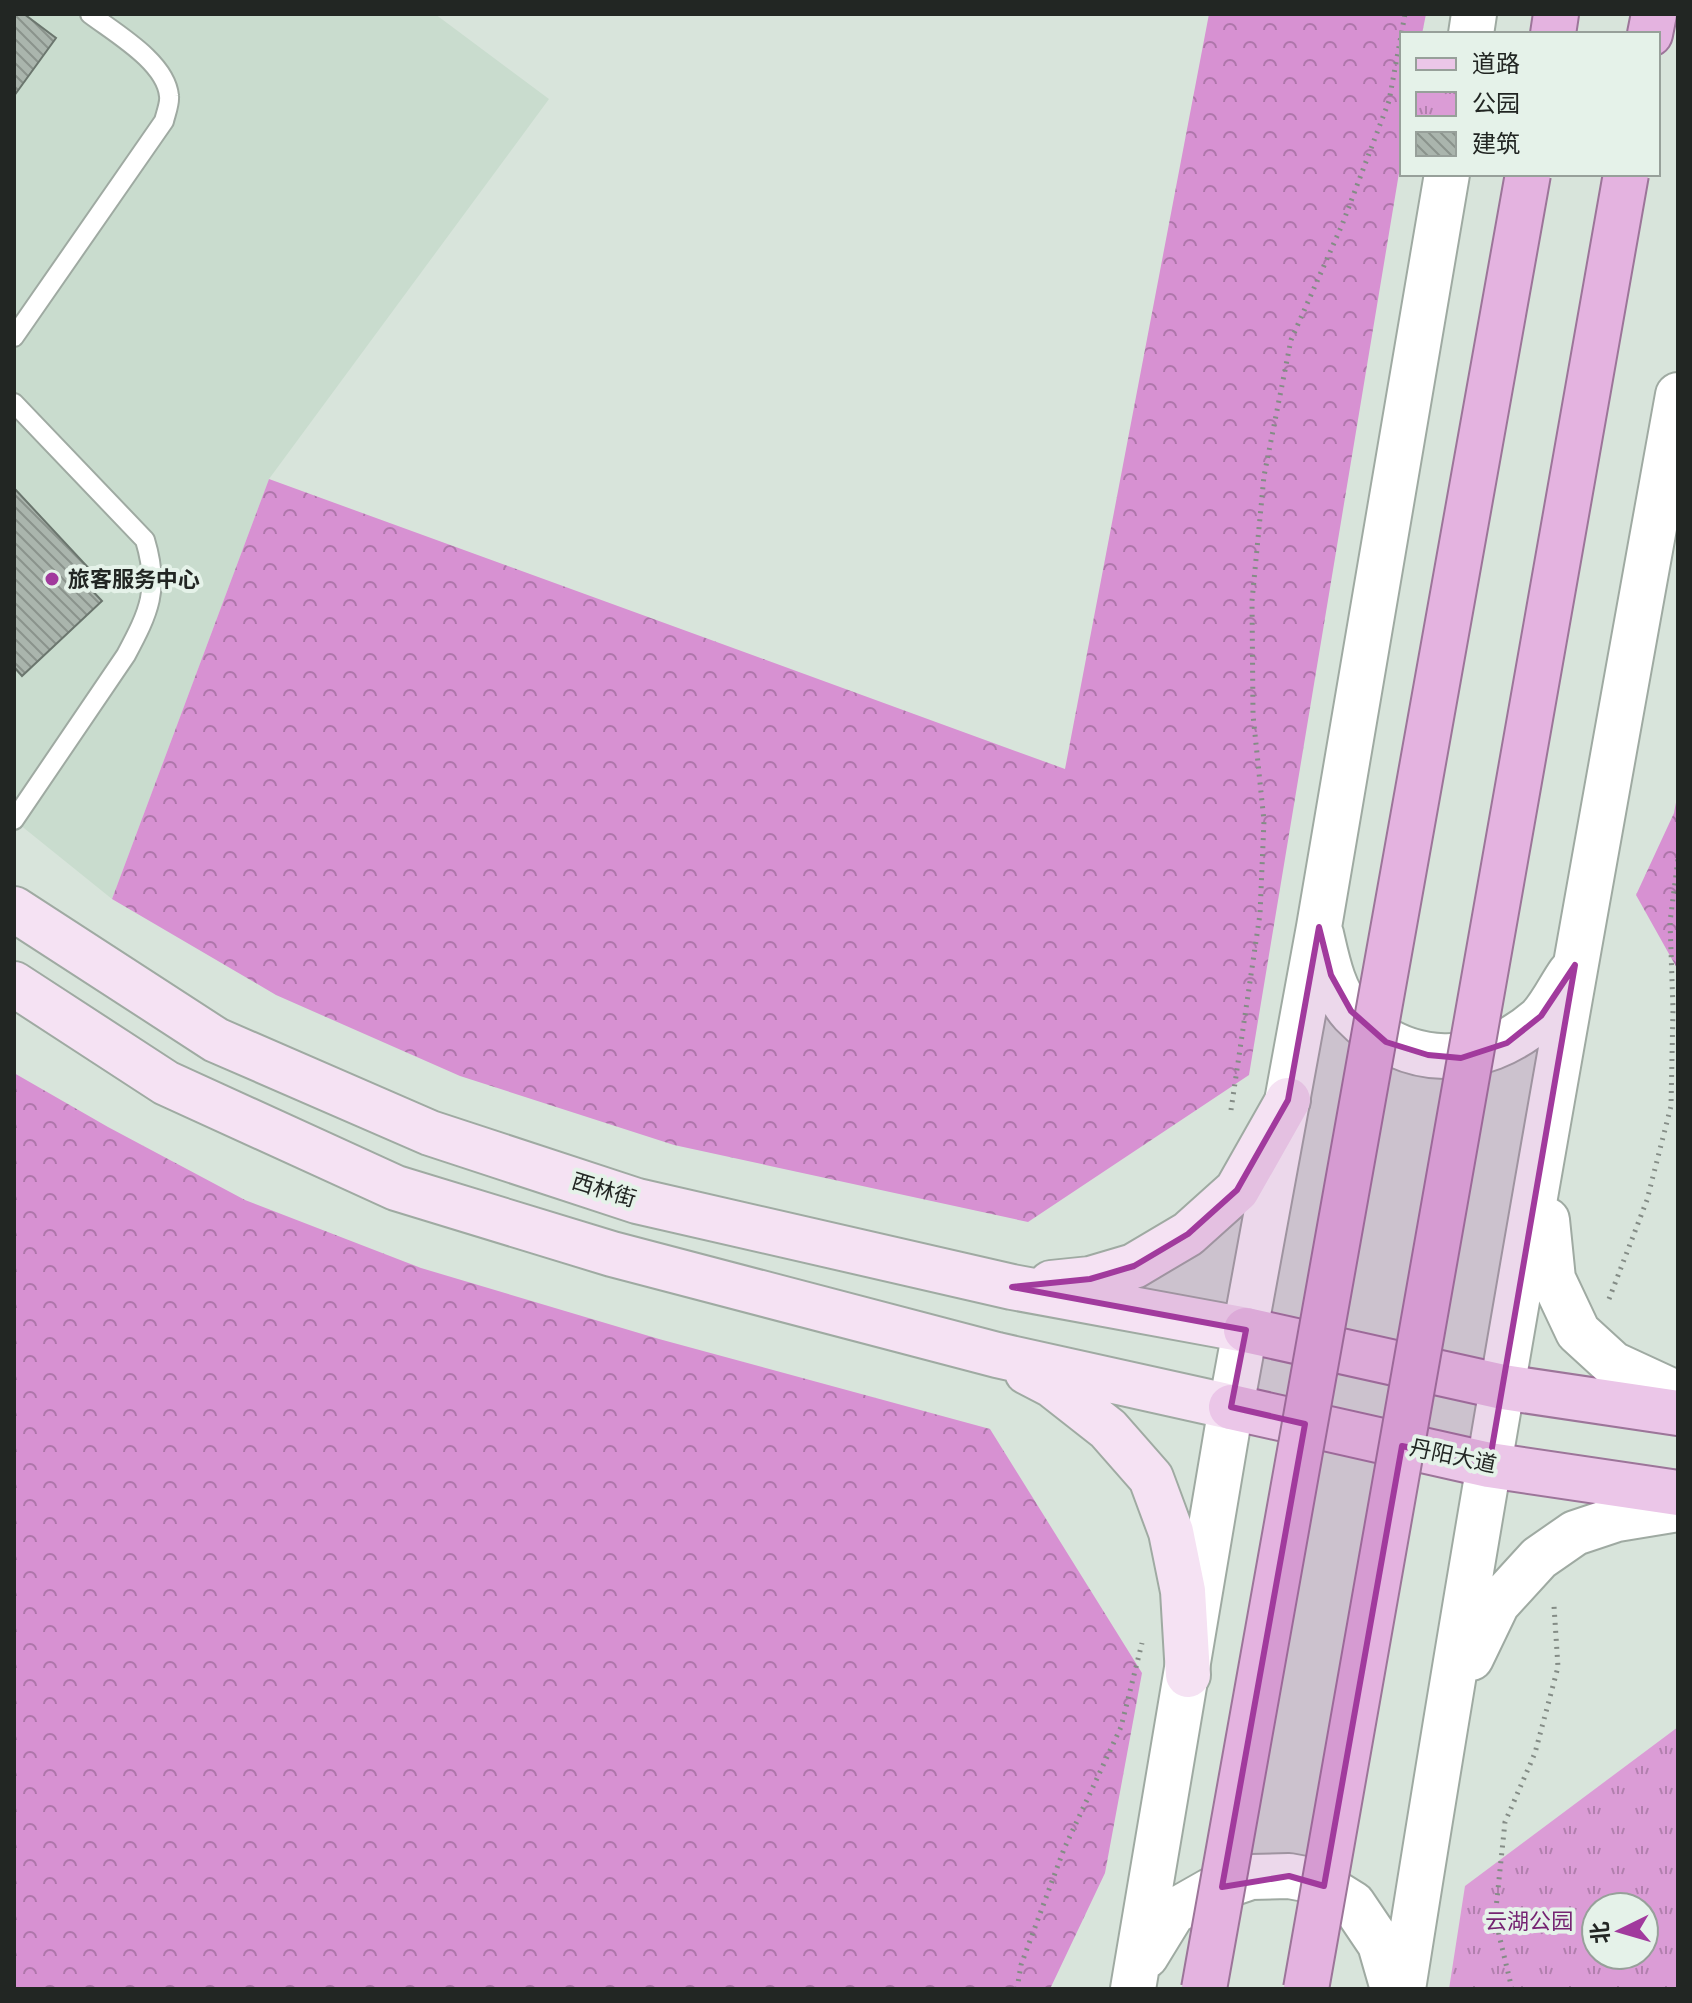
<svg xmlns="http://www.w3.org/2000/svg" width="1692" height="2003" viewBox="0 0 1692 2003" font-family="Roboto,'Noto Sans SC',sans-serif">
<style>
.built{fill:#c9dcce}
.forest{fill:url(#forest-crowns)}
.park{fill:url(#park-tufts);fill-rule:evenodd}
.building{fill:url(#building-back-hatch);stroke:#6b766e;stroke-width:2}
.lines{fill:none;stroke-linecap:round;stroke-linejoin:round}
.service-casing{stroke:#9faaa2;stroke-width:22}
.tertiary-casing{stroke:#9faaa2;stroke-width:48}
.secondary-casing{stroke:#9faaa2;stroke-width:48}
.primary-casing{stroke:#9c7599;stroke-width:48}
.trunk-casing{stroke:#9c7599;stroke-width:48}
.path{stroke:#848c86;stroke-width:5;stroke-dasharray:2 6;stroke-linecap:butt}
.service{stroke:#fff;stroke-width:18}
.tertiary{stroke:#fff;stroke-width:44}
.secondary{stroke:#f5e2f3;stroke-width:44}
.primary{stroke:#ebc6e8;stroke-width:44}
.trunk{stroke:#e4b3e0;stroke-width:44}
.trunk-bridge-casing{stroke:#9c7599;stroke-width:48;stroke-linecap:butt}
.trunk-bridge{stroke:#e4b3e0;stroke-width:44}
.marked{fill:#a13a9d;fill-opacity:0.2;stroke:#a13a9d;stroke-width:6;stroke-linejoin:round}
.poi-dot{fill:#a13a9d;stroke:#e5f2e9;stroke-width:3}
.labels{text-anchor:middle;dominant-baseline:central;stroke-width:8;stroke-linejoin:round;paint-order:stroke}
.poi-label{font-size:22px;font-weight:bold;fill:#222623;stroke:#e5f2e9;text-anchor:start}
.street-label{font-size:22px;fill:#222623;stroke:#e5f2e9}
.park-label{font-size:22px;fill:#752472;stroke:#e5f2e9}
</style>
<defs>
<pattern id="forest-crowns" width="20" height="18" patternUnits="userSpaceOnUse" patternTransform="scale(2)"><rect width="20" height="18" fill="#d791d2"/><path d="M2 6a3 3 0 1 1 6 0M12 15a3 3 0 1 1 6 0" fill="none" stroke="#ae76aa"/></pattern>
<pattern id="park-tufts" width="24" height="20" patternUnits="userSpaceOnUse" patternTransform="scale(2)"><rect width="24" height="20" fill="#db9cd6"/><path d="M3 7l-1-3M5 7V3M7 7l1-3M15 17l-1-3M17 17v-4M19 17l1-3" fill="none" stroke="#b17fad"/></pattern>
<pattern id="building-back-hatch" width="6" height="6" patternUnits="userSpaceOnUse" patternTransform="scale(2)"><rect width="6" height="6" fill="#aab5ad"/><path d="M-1 5l2 2M0 0l6 6M5-1l2 2" fill="none" stroke="#8a938c"/></pattern>
</defs>
<rect width="100%" height="100%" fill="#d8e4db"/>
<path class="built" d="M14 14H435L549 99 269 479 112 899 14 820Z"/>
<path class="forest" d="M1209 14H1426L1422 34H1402V155L1249 1075 1028 1222 674 1145 460 1076 276 995 112 899 269 479 1065 769Z
M1678 792V970L1636 895 1674 813Z
M14 1073 108 1127 245 1200 421 1268 659 1339 990 1429 1142 1673 1105 1873 1050 1989H14Z"/>
<path class="park" d="M1678 1727V1989H1449L1465 1886ZM1596 1907H1644V1955H1596Z"/>
<path class="building" d="M14 14H24L56 38 14 96Z
M14 488 95 575 86 584 102 601 22 676 14 667Z"/>
<g class="lines">
<g class="service-casing">
<path id="service" d="M14 337 164 121C166 113 170 103 169 96 166 62 115 33 90 14
M14 403 145 540C160 589 149 612 126 655L14 820"/>
</g>
<g class="tertiary-casing">
<path id="tertiary" d="M1471 34 1474 14
M1321 934C1327 960 1333 992 1352 1013 1406 1070 1481 1069 1539 1019 1551 1007 1560 987 1570 973
M1547 1220 1553 1279 1578 1332 1613 1364 1678 1394
M1471 1658 1497 1604 1539 1558 1575 1533 1617 1519 1678 1509
M1146 1956 1173 1912 1210 1891 1251 1877 1289 1876 1316 1881 1353 1904 1380 1944 1393 1989
M1133 1989 1231 1407 1319 927 1447 174
M1403 1989C1487 1456 1582 926 1678 395"/>
</g>
<g class="secondary-casing">
<path id="secondary" d="M14 909 216 1040 430 1133 637 1201 1012 1287 1246 1330
M14 984 166 1083 396 1188 612 1254 997 1355 1231 1407
M1051 1283 1090 1279 1134 1266 1188 1234 1237 1190 1288 1100
M1027 1372 1052 1385 1108 1429 1151 1478 1171 1532 1183 1591 1188 1675"/>
</g>
<g class="primary-casing">
<path id="primary" d="M1246 1330 1503 1387 1678 1413
M1231 1407 1489 1465 1678 1493"/>
</g>
<g class="trunk-casing">
<path id="trunk" d="M1553 34 1556 14
M1650 34 1654 14"/>
</g>
<path class="path" d="M1231 1110 1260 914 1264 821 1253 715 1252 601 1264 476 1291 340 1342 225 1389 101 1405 14
M1609 1299 1647 1200 1671 1106 1673 1009 1670 922 1678 859
M1017 1989 1021 1965 1064 1849 1121 1727 1142 1643
M1512 1989 1495 1918 1505 1822 1535 1753 1558 1667 1554 1606"/>
<use href="#service" class="service"/>
<use href="#tertiary" class="tertiary"/>
<use href="#secondary" class="secondary"/>
<use href="#primary" class="primary"/>
<use href="#trunk" class="trunk"/>
<g class="trunk-bridge-casing">
<path id="trunk-bridge" d="M1204 1989 1528 174
M1306 1989 1626 174"/>
</g>
<use href="#trunk-bridge" class="trunk-bridge"/>
</g>
<path class="marked" d="M1319 927 1331 975 1351 1011 1386 1042 1428 1055 1461 1058 1507 1043 1541 1016 1575 965 1489 1465 1402 1446 1324 1886 1289 1876 1222 1887 1305 1424 1231 1407 1246 1330 1012 1287 1090 1279 1134 1266 1188 1234 1237 1190 1288 1100Z"/>
<circle class="poi-dot" cx="52" cy="579" r="8"/>
<g class="labels">
<g class="poi-label">
<text x="68" y="579">旅客服务中心</text>
</g>
<g class="street-label">
<text transform="translate(604 1190) rotate(17)">西林街</text>
<text transform="translate(1453 1456) rotate(12)">丹阳大道</text>
</g>
<g class="park-label">
<text x="1529" y="1921">云湖公园</text>
</g>
</g>
<rect width="1692" height="2003" fill="none" stroke="#222623" stroke-width="32"/>
<rect x="1400" y="32" width="260" height="144" fill="#e5f2e9" stroke="#97a09a" stroke-width="2"/>
<rect x="1416" y="58" width="40" height="12" fill="#ebc6e8" stroke="#97a09a" stroke-width="2"/>
<text x="1472" y="72" font-size="24" fill="#222623">道路</text>
<rect x="1416" y="92" width="40" height="24" fill="url(#park-tufts)" stroke="#97a09a" stroke-width="2"/>
<text x="1472" y="112" font-size="24" fill="#222623">公园</text>
<rect x="1416" y="132" width="40" height="24" fill="url(#building-back-hatch)" stroke="#97a09a" stroke-width="2"/>
<text x="1472" y="152" font-size="24" fill="#222623">建筑</text>
<g transform="translate(1620 1931) rotate(265)"><circle r="38" fill="#e5f2e9" stroke="#97a09a" stroke-width="2"/>
<path d="M0-6L14 30L0 20L-14 30Z" fill="#a13a9d"/>
<text y="-12" font-size="22" font-weight="bold" text-anchor="middle" fill="#222623">北</text>
</g>
</svg>
